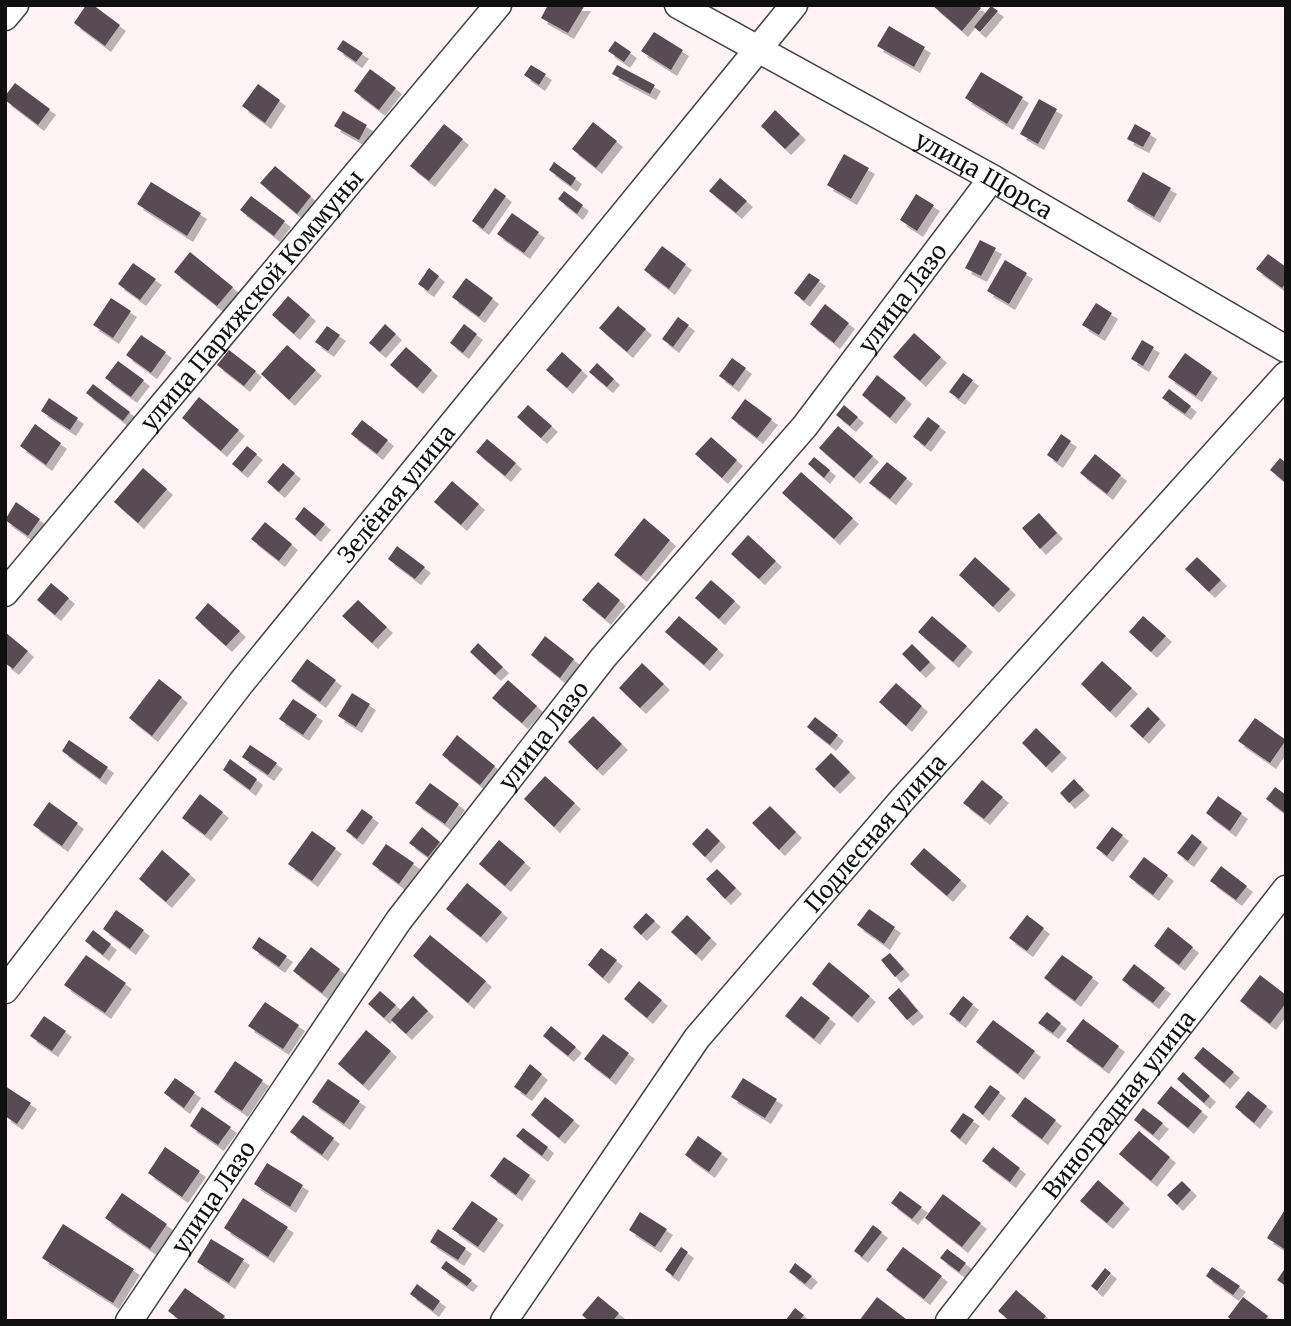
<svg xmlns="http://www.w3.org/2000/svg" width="1291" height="1326" viewBox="0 0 1291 1326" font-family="Merriweather,serif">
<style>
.building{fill:#594c53;filter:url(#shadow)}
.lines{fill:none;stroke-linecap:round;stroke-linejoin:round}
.street-casing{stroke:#434343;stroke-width:29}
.street{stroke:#fff;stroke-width:26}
.labels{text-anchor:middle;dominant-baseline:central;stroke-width:7;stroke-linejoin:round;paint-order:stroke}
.street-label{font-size:23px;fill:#101010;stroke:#fff}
</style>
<defs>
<filter id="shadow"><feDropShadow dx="6" dy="6" stdDeviation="0" flood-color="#0004"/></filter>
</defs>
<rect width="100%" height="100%" fill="#fff3f5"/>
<path class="building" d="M86 5H93L120 25 105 46 74 23Z
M548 5H585L568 33 541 18Z
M932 5H977L981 8 962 31Z
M991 6 998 11 980 32 974 27Z
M889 26 925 47 914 67 877 46Z
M654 32 683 50 671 70 641 51Z
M343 40 363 53 356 62 337 49Z
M615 41 631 52 624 62 608 51Z
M531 65 546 74 539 85 524 75Z
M617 65 655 85 650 94 612 74Z
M370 69 396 88 379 110 354 91Z
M981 72 1023 97 1007 124 965 98Z
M15 83 50 109 38 125 5 100V96Z
M258 84 280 100 265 123 242 106Z
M1039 99 1057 109 1038 144 1020 134Z
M775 110 800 134 785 149 761 126Z
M343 111 367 125 359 140 334 126Z
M593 122 617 141 596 168 572 149Z
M444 124 463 139 429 181 410 166Z
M1135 124 1151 133 1143 147 1127 139Z
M844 154 869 168 851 199 827 185Z
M554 162 576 178 571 186 549 170Z
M275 166 311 196 297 214 260 183Z
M1143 172 1171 188 1154 217 1127 201Z
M720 178 747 201 736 213 709 191Z
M151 182 201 213 187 236 137 204Z
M495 188 506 196 483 229 472 221Z
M564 191 583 205 577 214 558 199Z
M916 194 934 205 917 231 900 220Z
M251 196 285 221 274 236 240 210Z
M512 213 539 232 524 253 497 234Z
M980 240 996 248 981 276 965 268Z
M662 246 686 264 669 289 644 270Z
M190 252 233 287 217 306 174 272Z
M1268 254 1286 267V283L1282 288 1256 269Z
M1005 260 1027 273 1009 304 987 291Z
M133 263 156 279 140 300 118 284Z
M429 268 439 276 428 291 418 284Z
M809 273 820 280 804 301 794 293Z
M466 278 493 298 479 317 452 297Z
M288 296 310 315 294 334 272 315Z
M111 298 131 311 113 338 93 325Z
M1096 303 1112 313 1099 335 1082 325Z
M825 304 849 323 834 343 810 324Z
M618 306 646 329 627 352 599 328Z
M678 317 689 325 673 347 662 339Z
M385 324 396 334 380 352 369 343Z
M464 324 477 334 463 353 450 343Z
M327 326 340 335 328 351 315 342Z
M914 333 941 357 920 381 893 357Z
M141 335 166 352 151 373 126 355Z
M1142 340 1154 347 1143 366 1131 359Z
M287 345 316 370 289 400 261 374Z
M406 347 432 370 417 388 390 365Z
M229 350 256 371 244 386 217 365Z
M562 352 582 370 567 388 546 370Z
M1185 353 1212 372 1196 396 1168 377Z
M732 358 746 368 733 386 719 376Z
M118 361 144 380 131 397 105 378Z
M597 363 614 379 607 387 589 372Z
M963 373 973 380 959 399 949 392Z
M877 375 906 398 890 418 862 395Z
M93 384 130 412 123 421 86 393Z
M1169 389 1191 406 1185 414 1162 398Z
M199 397 239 430 221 451 182 418Z
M49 398 78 418 70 430 41 411Z
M745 399 772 419 757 438 731 418Z
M528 405 552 426 541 438 517 417Z
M844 405 858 417 850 426 836 415Z
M928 417 940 426 925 446 913 437Z
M362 420 388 440 377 454 351 434Z
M35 424 61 443 46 465 20 446Z
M838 426 873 456 854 478 819 448Z
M1061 434 1071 441 1057 462 1047 455Z
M711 437 737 460 722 478 695 454Z
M487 439 516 463 505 476 476 452Z
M247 446 257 454 242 472 232 464Z
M1095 454 1121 475 1107 494 1080 473Z
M814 457 830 470 824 478 808 464Z
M1280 458 1286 463V483L1270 470Z
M887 462 907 478 890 499 869 483Z
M283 463 295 473 279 492 267 482Z
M143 468 167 489 138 523 114 502Z
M801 472 853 518 834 539 782 493Z
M452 481 479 504 461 525 434 502Z
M16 502 40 519 28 536 5 520Z
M304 507 325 524 315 536 295 519Z
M1039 513 1057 533 1040 549 1022 528Z
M644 518 670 540 641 576 614 555Z
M265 522 292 544 279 561 251 539Z
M748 535 776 561 759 579 731 554Z
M397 546 425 567 415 579 388 559Z
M975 557 1010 589 993 607 959 575Z
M1197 557 1221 580 1209 592 1185 569Z
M711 580 735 601 719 619 695 598Z
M598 582 620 600 605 619 582 600Z
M51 583 69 598 55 615 37 600Z
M358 600 387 627 372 643 342 616Z
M208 603 240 631 226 646 195 618Z
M679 616 718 649 704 665 665 632Z
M932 616 967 646 953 662 918 632Z
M1143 616 1166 636 1151 652 1129 632Z
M5 632 28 651 13 669 5 663Z
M545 636 574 659 560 678 531 655Z
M478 643 503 667 495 675 470 652Z
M912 644 930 662 920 672 902 654Z
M307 659 336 680 320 702 291 681Z
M1102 661 1132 688 1110 712 1081 684Z
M642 663 664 684 640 708 619 688Z
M159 679 182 697 152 736 129 718Z
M508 680 537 706 522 723 492 698Z
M896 683 922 706 906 726 879 702Z
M352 693 370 704 356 727 338 716Z
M293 699 317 715 303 735 279 719Z
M1148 707 1160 719 1143 738 1130 726Z
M593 716 622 744 597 770 568 742Z
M815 717 838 735 830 745 807 727Z
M1255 718 1286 740 1270 763 1238 741Z
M1036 728 1061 752 1046 767 1022 743Z
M457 735 495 766 480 785 442 755Z
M69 740 108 767 100 779 62 751Z
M250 745 277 763 268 775 242 757Z
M831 753 850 772 834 788 815 769Z
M230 759 257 779 250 790 223 770Z
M545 776 575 803 554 827 524 799Z
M1074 779 1084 790 1069 803 1060 793Z
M982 780 1003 797 984 819 963 803Z
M430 783 459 804 445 824 415 803Z
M1275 787 1286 795V814L1266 799Z
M200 794 223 812 205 835 182 818Z
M1218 796 1242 813 1230 831 1206 813Z
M49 802 78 823 62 846 33 825Z
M770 806 796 832 779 850 752 823Z
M362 809 373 817 357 839 346 831Z
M422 827 440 842 428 857 409 843Z
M1112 827 1123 835 1107 856 1096 848Z
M707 828 720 841 705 857 692 844Z
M312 831 336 848 312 881 288 864Z
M1192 834 1202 842 1188 861 1177 853Z
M499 840 525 862 505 886 479 864Z
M386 844 414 863 399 884 372 864Z
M924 848 961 880 947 896 910 864Z
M162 850 190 874 166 902 139 879Z
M1144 857 1168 875 1153 895 1129 877Z
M1221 866 1247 886 1236 900 1210 881Z
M717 869 736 888 725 899 706 879Z
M467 883 502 912 481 937 446 909Z
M869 909 895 927 884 944 857 925Z
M116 910 144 930 130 949 103 929Z
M646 913 655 921 641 935 633 927Z
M687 915 711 938 696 955 671 932Z
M1027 915 1044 928 1027 951 1009 938Z
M1168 927 1193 947 1179 965 1154 946Z
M93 930 111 944 103 955 85 941Z
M430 935 486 981 468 1003 413 956Z
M259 937 287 956 279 967 252 948Z
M311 947 340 969 322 993 293 971Z
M601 948 617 960 603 978 588 965Z
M890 953 904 969 895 977 881 960Z
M86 955 126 983 105 1013 64 985Z
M1062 955 1093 977 1075 1001 1044 978Z
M829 962 870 996 852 1017 812 984Z
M1134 964 1165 988 1153 1003 1122 980Z
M1260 975 1286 995V1003L1270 1024 1240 1001Z
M639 981 662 1000 647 1018 624 999Z
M899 988 918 1011 907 1020 888 998Z
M380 991 396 1005 384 1018 368 1004Z
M413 996 428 1011 406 1034 391 1020Z
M801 996 830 1018 814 1039 785 1016Z
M963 996 973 1004 960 1022 949 1014Z
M265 1002 299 1025 283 1049 248 1026Z
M1047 1012 1061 1023 1053 1033 1038 1023Z
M44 1016 66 1031 52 1051 30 1036Z
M1083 1019 1119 1046 1103 1068 1066 1041Z
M993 1020 1035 1051 1018 1074 976 1042Z
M551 1026 576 1047 568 1056 543 1036Z
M366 1030 391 1051 363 1085 338 1064Z
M603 1034 629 1053 610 1079 584 1059Z
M1203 1047 1234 1072 1224 1083 1194 1058Z
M235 1061 263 1080 242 1111 214 1092Z
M530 1064 542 1074 526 1095 514 1087Z
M1183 1072 1210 1096 1204 1103 1177 1079Z
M175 1078 195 1092 184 1108 164 1093Z
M743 1078 777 1099 765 1118 731 1097Z
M328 1079 360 1101 344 1124 312 1102Z
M990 1085 1000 1092 983 1115 974 1107Z
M5 1086 31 1103 17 1124 5 1116Z
M1171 1086 1202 1111 1188 1128 1157 1103Z
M1248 1091 1267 1106 1254 1123 1235 1107Z
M545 1097 574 1120 559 1138 531 1115Z
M1025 1097 1056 1120 1042 1139 1011 1116Z
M202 1107 231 1127 218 1145 190 1126Z
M1143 1108 1163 1123 1153 1135 1134 1120Z
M963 1113 974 1120 960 1139 950 1131Z
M303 1115 334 1138 322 1155 290 1132Z
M523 1128 548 1147 542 1156 516 1136Z
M1139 1131 1170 1157 1151 1181 1119 1154Z
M698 1136 722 1153 709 1172 685 1155Z
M165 1147 200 1171 182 1197 148 1173Z
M993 1147 1020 1168 1010 1182 982 1161Z
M504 1157 530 1175 516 1195 490 1176Z
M267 1163 303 1185 290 1207 254 1184Z
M1098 1180 1124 1203 1107 1223 1080 1201Z
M1182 1181 1191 1190 1177 1205 1167 1195Z
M900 1191 922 1207 912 1219 891 1203Z
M122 1193 167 1224 150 1249 105 1218Z
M943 1194 981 1223 962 1247 925 1218Z
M243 1198 288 1227 268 1257 224 1228Z
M472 1201 498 1219 478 1247 452 1229Z
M1286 1208V1250L1267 1238Z
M640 1212 667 1229 655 1247 629 1230Z
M63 1224 134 1269 113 1303 42 1258Z
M873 1225 882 1232 862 1257 854 1251Z
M438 1229 466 1248 458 1260 430 1242Z
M211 1239 244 1259 229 1283 197 1262Z
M681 1247 688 1252 673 1276 665 1270Z
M903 1247 942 1276 924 1299 886 1270Z
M947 1249 966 1263 959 1272 940 1258Z
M446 1261 472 1280 467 1286 441 1268Z
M795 1263 812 1276 805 1284 789 1272Z
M1212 1267 1240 1286 1233 1295 1206 1276Z
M1286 1267V1286L1277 1280Z
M1105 1268 1111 1273 1097 1291 1091 1286Z
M417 1284 440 1301 433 1311 410 1294Z
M185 1288 225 1316 221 1321H181L168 1311Z
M1016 1290 1046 1316 1042 1321H1010L998 1311Z
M598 1296 619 1313 613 1321H589L582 1315Z
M877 1297 906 1319 905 1321H859Z
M1243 1297 1268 1316 1264 1321H1233L1228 1317Z
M795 1308 804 1315 799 1321H785Z"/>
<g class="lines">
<g class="street-casing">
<g id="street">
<path id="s1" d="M678 5 992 178 1286 349"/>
<path d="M5 17 15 5"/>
<path id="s2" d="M5 593 498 5"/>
<path id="s3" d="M5 990 241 683 794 5"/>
<path id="s4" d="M129 1321 399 920 603 658 805 426 992 178"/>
<path id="s5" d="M504 1321 697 1038 902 800 1286 375"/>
<path id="s6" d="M949 1321 1286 889"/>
</g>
</g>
<use href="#street" class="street"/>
</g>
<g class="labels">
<g class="street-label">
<text stroke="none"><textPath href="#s1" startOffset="350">улица Щорса</textPath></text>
<text stroke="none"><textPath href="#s4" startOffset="1284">улица Лазо</textPath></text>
<text stroke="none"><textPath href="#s2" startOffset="383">улица Парижской Коммуны</textPath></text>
<text stroke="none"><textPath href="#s3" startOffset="632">Зелёная улица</textPath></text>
<text stroke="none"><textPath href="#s4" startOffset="718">улица Лазо</textPath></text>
<text stroke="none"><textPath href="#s5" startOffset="614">Подлесная улица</textPath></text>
<text stroke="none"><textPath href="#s6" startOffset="275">Виноградная улица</textPath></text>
<text stroke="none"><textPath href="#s4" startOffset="150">улица Лазо</textPath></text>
</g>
</g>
<rect width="1291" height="1326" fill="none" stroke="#101010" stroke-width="14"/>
</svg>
